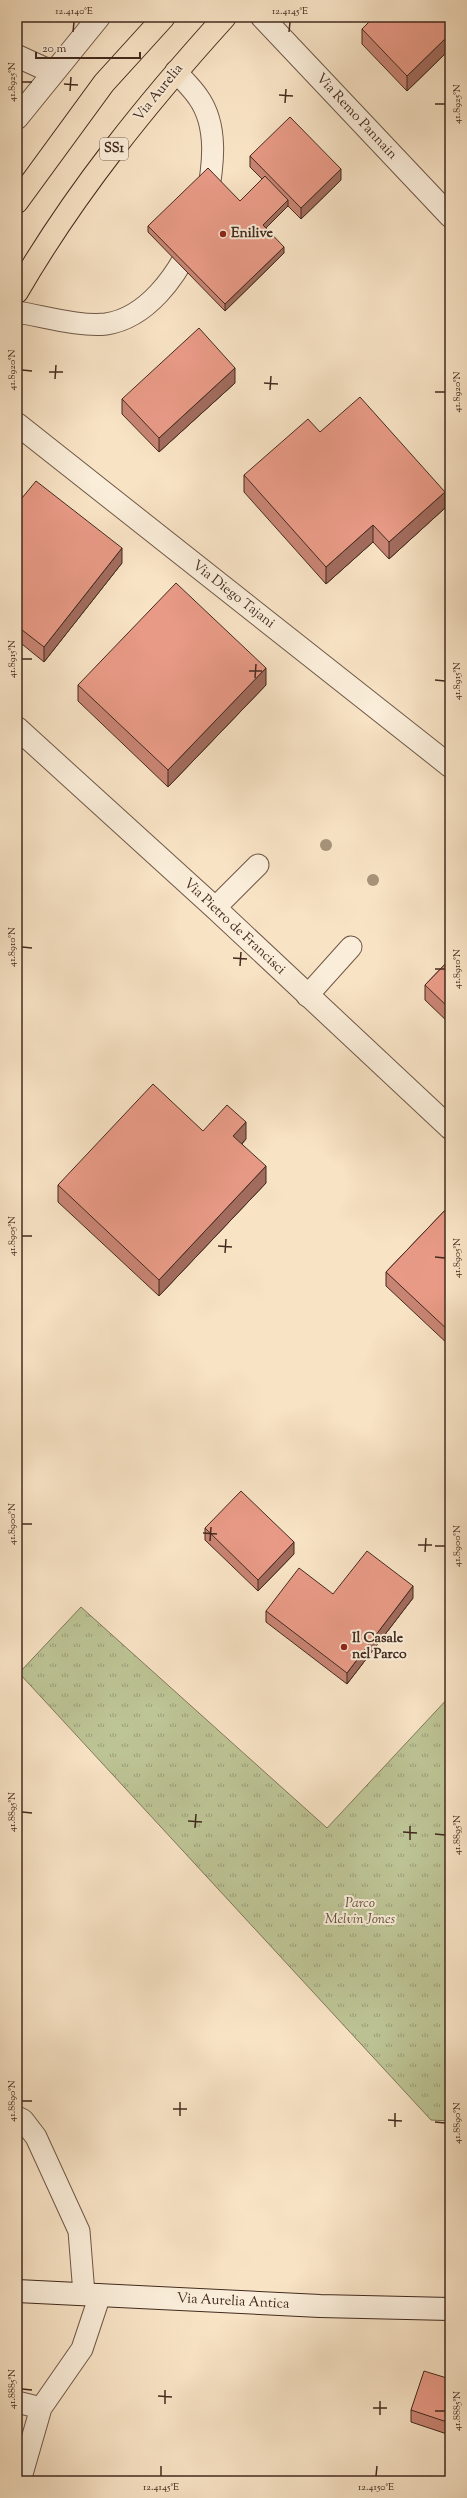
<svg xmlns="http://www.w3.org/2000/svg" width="467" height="2498" viewBox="0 0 467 2498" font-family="'Sorts Mill Goudy',serif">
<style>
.park{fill:url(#park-tufts);stroke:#80785a}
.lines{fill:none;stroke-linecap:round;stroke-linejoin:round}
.service-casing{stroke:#705948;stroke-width:23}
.minor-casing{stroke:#705948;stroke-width:24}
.secondary-casing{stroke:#432b1f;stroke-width:24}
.primary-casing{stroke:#432b1f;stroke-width:24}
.service{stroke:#faedd9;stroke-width:21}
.minor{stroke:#faedd9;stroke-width:22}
.secondary{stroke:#faedd9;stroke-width:22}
.primary{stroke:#f8e3c5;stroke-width:22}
.tree{fill:#a6937a}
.wall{fill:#c88473;stroke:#432b1f}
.shaded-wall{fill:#a26c5e;stroke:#432b1f}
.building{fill:#e89a86;stroke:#432b1f}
.ticks{fill:none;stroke:#432b1f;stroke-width:1.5}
.poi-dot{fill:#8f2418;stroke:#faedd9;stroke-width:1.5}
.labels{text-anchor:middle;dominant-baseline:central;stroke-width:4;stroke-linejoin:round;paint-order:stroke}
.shield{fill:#faedd9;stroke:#7a6557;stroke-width:1}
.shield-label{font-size:13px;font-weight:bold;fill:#432b1f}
.street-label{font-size:14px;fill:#432b1f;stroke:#faedd9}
.poi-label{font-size:14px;font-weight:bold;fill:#432b1f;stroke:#faedd9;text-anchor:start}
.park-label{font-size:14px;font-style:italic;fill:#62513c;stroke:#faedd9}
.neatline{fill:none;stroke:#432b1f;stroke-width:1.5}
.ticks-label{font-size:10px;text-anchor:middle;fill:#432b1f}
</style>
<defs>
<pattern id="park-tufts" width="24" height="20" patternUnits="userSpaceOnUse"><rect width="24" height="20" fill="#bdc495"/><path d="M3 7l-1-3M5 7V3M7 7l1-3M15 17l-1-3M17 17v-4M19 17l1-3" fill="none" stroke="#9b9f79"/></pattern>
</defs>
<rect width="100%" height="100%" fill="#f8e3c5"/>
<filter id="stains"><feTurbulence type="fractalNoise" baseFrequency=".005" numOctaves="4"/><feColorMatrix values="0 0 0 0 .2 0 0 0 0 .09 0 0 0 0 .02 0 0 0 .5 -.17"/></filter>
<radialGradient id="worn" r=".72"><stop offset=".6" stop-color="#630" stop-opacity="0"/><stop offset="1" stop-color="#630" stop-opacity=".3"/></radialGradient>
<path class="park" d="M81 1607 327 1828 450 1696V2121L431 2120 19 1673Z"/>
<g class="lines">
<g class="service-casing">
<path id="service" d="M176 71C183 80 192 88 198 97 219 126 213 167 207 199
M17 312C43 316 80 327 106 324 147 318 177 276 193 240
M215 908 258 865
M307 996 351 947
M17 2117 23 2120 36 2137 79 2231 84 2294
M17 2402 41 2408 82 2349 100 2295
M20 2481 41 2408"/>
</g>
<g class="minor-casing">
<path id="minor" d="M262 17 450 216
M17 56 52 72
M17 118 99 17
M17 424 450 766
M17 728 215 908 450 1128"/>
</g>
<g class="secondary-casing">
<path id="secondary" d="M17 2291 320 2306 450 2309"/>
</g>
<g class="primary-casing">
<path id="primary" d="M17 202 104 83 164 17
M17 292C75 192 148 102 225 17"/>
</g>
<use href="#service" class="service"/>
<use href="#minor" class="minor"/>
<use href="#secondary" class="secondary"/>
<use href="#primary" class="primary"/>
</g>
<g class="tree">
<circle cx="326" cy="845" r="6"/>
<circle cx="373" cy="880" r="6"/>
</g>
<path class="wall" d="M450 17V49L407 91 362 44V29Z
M450 134V152L449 150V136Z
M250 156 341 180 301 219 288 206 266 228 284 253 225 311 148 232V226L240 201 262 179 250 167Z
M235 383 159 452 122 414V399Z
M320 432 445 508 389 559 373 542 326 584 244 492V475Z
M17 504 122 563 44 662 17 640Z
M78 685H266L168 787 78 701Z
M450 959V1024L425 1000V985Z
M203 1131 246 1139 242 1144 266 1183 159 1296 58 1202V1185Z
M450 1205V1346L386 1286V1272Z
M205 1528 294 1554 258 1591 205 1540Z
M333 1594 413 1598 347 1684 266 1622V1611Z
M450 2379V2435L411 2422V2410Z"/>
<path class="shaded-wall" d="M450 34V49L407 91V76Z
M341 169V180L301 219V208Z
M288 200V206L263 231V225Z
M284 247V253L225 311V304Z
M235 368V383L159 452V438Z
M445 492V508L389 559V542Z
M373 525V542L326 584V567Z
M122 548V563L44 662V647Z
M266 668V685L168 787V770Z
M246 1122V1139L233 1153V1136Z
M266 1166V1183L159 1296V1280Z
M294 1542V1554L258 1591V1580Z
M413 1586V1598L347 1684V1673Z"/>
<path class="building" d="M374 17H450V34L407 76 362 29Z
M290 117 341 169 301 208 250 156Z
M208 168 240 201 265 176 288 200 263 225 284 247 225 304 148 226Z
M199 328 235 368 159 438 122 399Z
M360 397 445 492 389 542 373 525 326 567 244 475 308 419 320 432Z
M36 481 122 548 44 647 17 626V504Z
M176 583 266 668 168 770 78 685Z
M450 959V1009L425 985Z
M153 1084 203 1131 227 1105 246 1122 233 1136 266 1166 159 1280 58 1185Z
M450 1205V1332L386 1272Z
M241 1491 294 1542 258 1580 205 1528Z
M367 1551 413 1586 347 1673 266 1611 299 1568 333 1594Z
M424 2371 450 2379V2423L411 2410Z"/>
<path class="ticks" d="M73 32 74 22M289 32 290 22M22 82H32M64 84 78 85M70 91 71 77M279 95 293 96M285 103 286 89M435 104H445M22 370 32 371M49 372H63M55 379 56 365M264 383 278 384M270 390 271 376M435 392H445M22 659H32M249 671H262M255 678 256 664M435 680 445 681M22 947 32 948M233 958 247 959M240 966 241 952M435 969H445M22 1236H32M218 1246 232 1247M225 1253 226 1239M435 1257 445 1258M22 1524H32M203 1533 217 1534M210 1541 211 1527M418 1545H432M435 1546H445M425 1552 426 1538M22 1812 32 1813M188 1821 202 1822M195 1828 196 1814M403 1832 417 1833M435 1834 445 1835M410 1840V1826M22 2101H32M173 2109H187M180 2116V2102M388 2120 402 2121M435 2122 445 2123M395 2127V2113M22 2389 32 2390M158 2396 172 2397M165 2404V2390M373 2408H387M435 2411H445M380 2415V2401M161 2476V2466M376 2476 377 2466"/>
<g class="poi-dot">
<circle cx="223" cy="234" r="4"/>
<circle cx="344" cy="1647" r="4"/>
</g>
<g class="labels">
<rect class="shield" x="100" y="138" width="28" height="22" rx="3"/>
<g class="shield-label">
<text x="114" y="149">SS1</text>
</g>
<g class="street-label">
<text transform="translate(159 93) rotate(-51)">Via Aurelia</text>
<text transform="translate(356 117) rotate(47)">Via Remo Pannain</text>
<text transform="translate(233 595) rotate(38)">Via Diego Tajani</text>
<text transform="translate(234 927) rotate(43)">Via Pietro de Francisci</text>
<text transform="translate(233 2302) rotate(3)">Via Aurelia Antica</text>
</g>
<g class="poi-label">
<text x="231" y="234">Enilive</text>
<text x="352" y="1639">Il Casale<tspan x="352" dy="16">nel Parco</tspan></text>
</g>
<g class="park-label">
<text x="360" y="1904">Parco<tspan x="360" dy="16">Melvin Jones</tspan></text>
</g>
</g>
<rect width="467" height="2498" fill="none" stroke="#f8e3c5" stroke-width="44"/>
<path d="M36 52v6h104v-6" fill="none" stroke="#432b1f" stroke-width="2"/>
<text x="42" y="52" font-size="12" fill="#432b1f" stroke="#faedd9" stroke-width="3" paint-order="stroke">20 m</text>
<rect x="22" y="22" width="423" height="2454" class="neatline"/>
<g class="ticks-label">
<text x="74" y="14">12.4140°E</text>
<text x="290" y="14">12.4145°E</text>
<text transform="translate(11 82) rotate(-90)" y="4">41.8925°N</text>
<text transform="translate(456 104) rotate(-90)" y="4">41.8925°N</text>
<text transform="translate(11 370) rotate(-90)" y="4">41.8920°N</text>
<text transform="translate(456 392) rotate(-90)" y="4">41.8920°N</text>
<text transform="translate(11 659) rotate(-90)" y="4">41.8915°N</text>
<text transform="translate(456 681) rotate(-90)" y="4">41.8915°N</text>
<text transform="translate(11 947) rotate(-90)" y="4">41.8910°N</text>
<text transform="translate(456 969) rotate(-90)" y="4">41.8910°N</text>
<text transform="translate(11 1236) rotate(-90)" y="4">41.8905°N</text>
<text transform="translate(456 1258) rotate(-90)" y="4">41.8905°N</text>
<text transform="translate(11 1524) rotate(-90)" y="4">41.8900°N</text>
<text transform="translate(456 1546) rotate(-90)" y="4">41.8900°N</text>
<text transform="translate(11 1812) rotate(-90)" y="4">41.8895°N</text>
<text transform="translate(456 1835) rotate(-90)" y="4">41.8895°N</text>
<text transform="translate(11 2101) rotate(-90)" y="4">41.8890°N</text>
<text transform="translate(456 2123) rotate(-90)" y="4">41.8890°N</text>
<text transform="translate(11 2389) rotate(-90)" y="4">41.8885°N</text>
<text transform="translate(456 2411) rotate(-90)" y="4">41.8885°N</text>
<text x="161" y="2490">12.4145°E</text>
<text x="376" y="2490">12.4150°E</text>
</g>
<rect width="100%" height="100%" filter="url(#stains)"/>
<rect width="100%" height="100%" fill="url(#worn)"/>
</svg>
